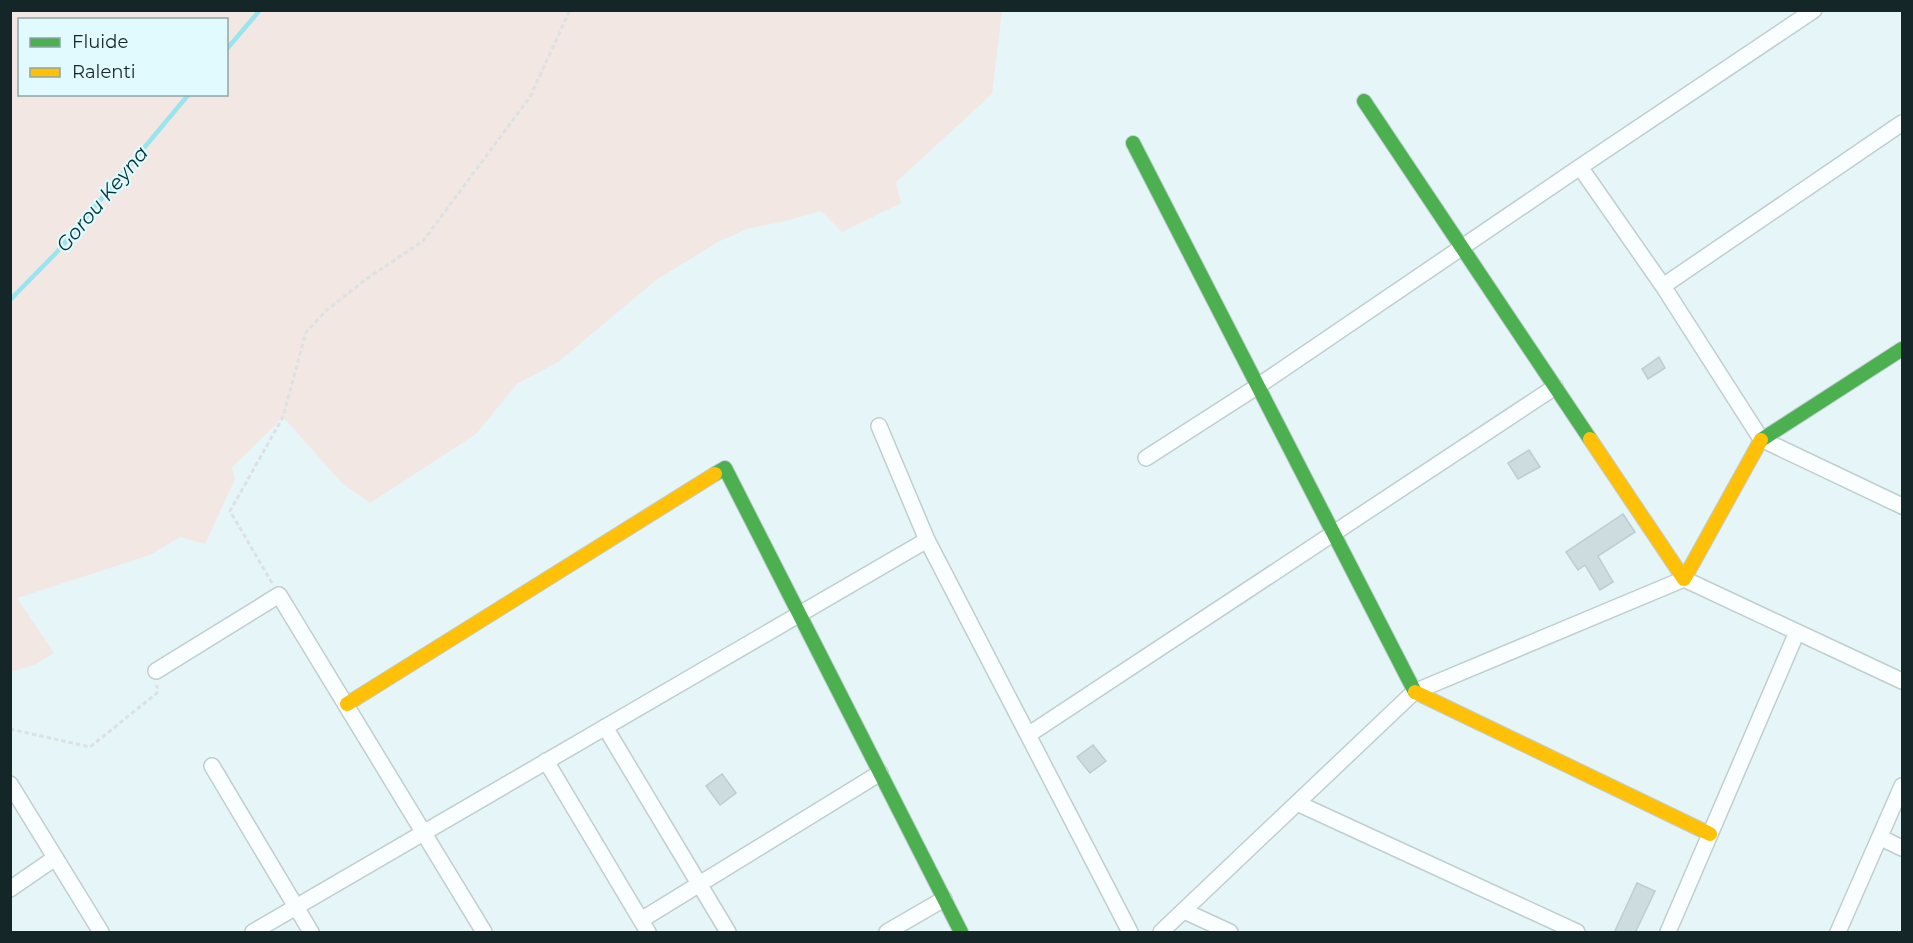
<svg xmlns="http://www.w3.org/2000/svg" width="1913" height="943" viewBox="0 0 1913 943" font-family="Montserrat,sans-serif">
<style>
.green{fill:#f2e7e3;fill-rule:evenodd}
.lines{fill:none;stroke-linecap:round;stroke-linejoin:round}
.stream{stroke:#98e5ef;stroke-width:4.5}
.building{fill:#cddcde;stroke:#becdcf;stroke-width:1.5}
.street-casing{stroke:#c0ced0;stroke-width:18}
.fast-casing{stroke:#c0ced0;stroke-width:16}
.slow-casing{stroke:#c0ced0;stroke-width:16}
.path{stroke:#dce1e2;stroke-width:3;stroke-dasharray:4.5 3;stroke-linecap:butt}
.street{stroke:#fbfefe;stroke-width:15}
.fast{stroke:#4caf50;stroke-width:14}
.slow{stroke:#ffc107;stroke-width:14}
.labels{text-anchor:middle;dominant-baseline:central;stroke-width:4.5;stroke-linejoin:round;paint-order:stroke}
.water-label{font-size:20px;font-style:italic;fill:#00343a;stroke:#e0fafd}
</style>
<rect width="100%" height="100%" fill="#e6f5f7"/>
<path class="green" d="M10 11 1002 10V11L992 94 896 182 901 203 842 232 821 211 782 222 749 228 718 242 656 280 558 362 517 384 476 434 370 503 342 483 283 417 232 467 235 479 205 544 180 537 150 555 17 598 54 653 36 664 11 672ZM20 20H226V94H20Z"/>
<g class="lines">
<path class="stream" d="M226 50 260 10
M10 300 57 252 189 94"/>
</g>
<path class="building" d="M1659 357 1665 368 1648 379 1642 369Z
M1529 450 1540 467 1518 479 1508 463Z
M1623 514 1635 532 1598 556 1613 582 1600 590 1585 565 1578 570 1566 552Z
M1093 745 1106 761 1090 773 1077 757Z
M722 774 736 793 720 805 706 786Z
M1637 883 1655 891 1635 933H1614Z"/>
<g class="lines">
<g class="street-casing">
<path id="street" d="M1580 167 1663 286 1761 439 1902 506
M1663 286 1902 123
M879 426 927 540 1130 932
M1146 458 1258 386 1580 167 1814 10
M156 671 279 595 484 932
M605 727 728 932
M1028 735 1555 387
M546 761 648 932
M212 766 311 932
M10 784 101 932
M1297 803 1577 932
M1881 838 1902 848
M10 889 55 858
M1184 911 1230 932
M641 920 880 773
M253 932 927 540
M887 932 944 899
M1161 932 1414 692 1684 579 1902 681
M1668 932 1797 632
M1838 932 1902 786"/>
</g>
<g class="fast-casing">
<path id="fast" d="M1364 101 1590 439
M1133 143 1415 692
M1761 440 1902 349
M715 474 725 468 961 932"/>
</g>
<g class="slow-casing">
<path id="slow" d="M1590 439 1684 579 1761 440
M1415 692 1710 834
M347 704 715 474"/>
</g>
<path class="path" d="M272 583 230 511 283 417 306 332 327 310 365 280 423 241 530 97 570 10
M10 729 90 747 157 693V685"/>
<use href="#street" class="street"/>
<use href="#fast" class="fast"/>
<use href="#slow" class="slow"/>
</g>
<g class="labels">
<g class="water-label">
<text transform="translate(102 199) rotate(-50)">Gorou Keyna</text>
</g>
</g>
<rect width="1913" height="943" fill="none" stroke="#152628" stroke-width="24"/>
<rect x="18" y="18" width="210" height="78" fill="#e0fafd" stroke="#8fa5a8" stroke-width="1.5"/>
<rect x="30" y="38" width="30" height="9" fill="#4caf50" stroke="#8fa5a8" stroke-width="1.5"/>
<text x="72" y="48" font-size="18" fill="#152628">Fluide</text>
<rect x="30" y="68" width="30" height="9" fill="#ffc107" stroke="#8fa5a8" stroke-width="1.5"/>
<text x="72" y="78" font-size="18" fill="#152628">Ralenti</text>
</svg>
